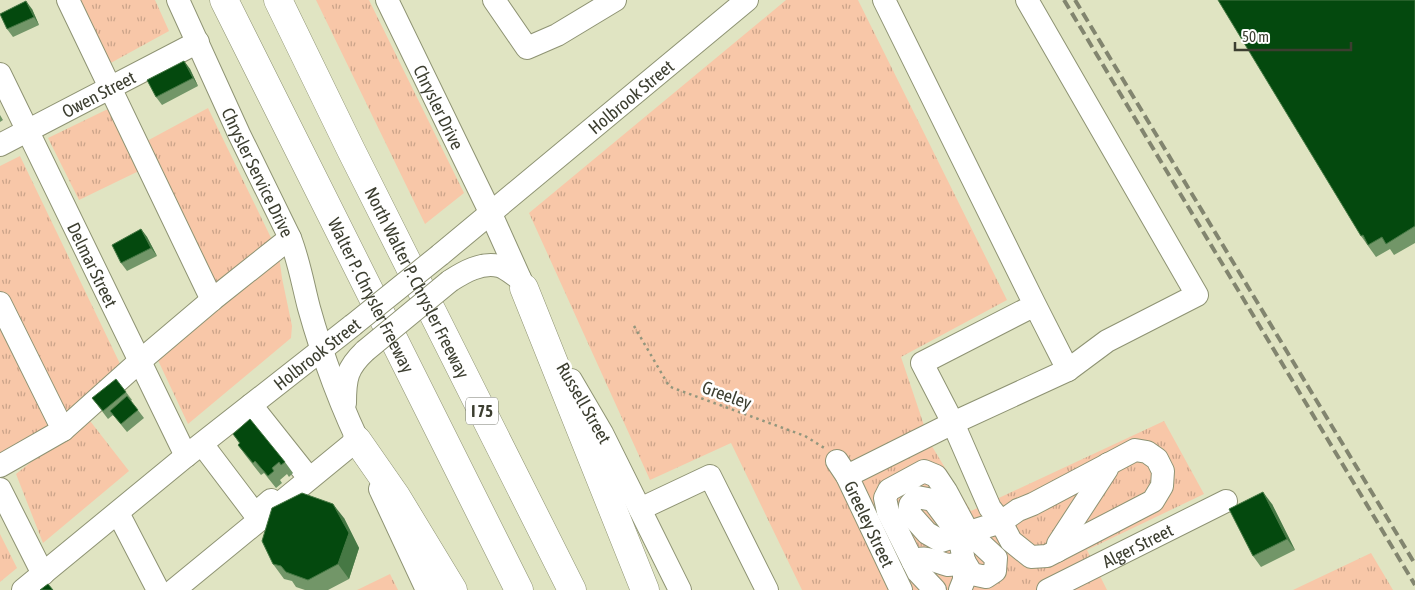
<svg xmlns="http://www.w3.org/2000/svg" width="1415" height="590" viewBox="0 0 1415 590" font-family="'Asap Condensed',sans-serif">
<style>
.grass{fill:url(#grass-tufts)}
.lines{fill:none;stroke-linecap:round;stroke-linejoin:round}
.minor-casing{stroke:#8e9373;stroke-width:24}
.highway-casing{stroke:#8e9373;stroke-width:29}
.path{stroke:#93967d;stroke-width:2.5;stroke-dasharray:2.5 4;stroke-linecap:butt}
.minor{stroke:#fff;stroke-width:22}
.highway{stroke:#fff;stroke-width:28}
.rail{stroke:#82856f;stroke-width:4;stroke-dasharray:10 5;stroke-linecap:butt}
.minor-bridge-casing{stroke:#8e9373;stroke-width:24;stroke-linecap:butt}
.minor-bridge{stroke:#fff;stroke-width:22}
.wall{fill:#729668}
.shaded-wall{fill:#467844}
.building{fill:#04490e;stroke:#467844}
.labels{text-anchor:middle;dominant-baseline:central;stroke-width:5;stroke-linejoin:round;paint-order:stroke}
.shield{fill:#fff;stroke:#76786e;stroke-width:1}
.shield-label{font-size:16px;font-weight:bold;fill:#3c3e30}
.street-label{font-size:18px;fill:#3c3e30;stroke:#fff}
</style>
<defs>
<pattern id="grass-tufts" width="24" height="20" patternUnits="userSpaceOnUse" patternTransform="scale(1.25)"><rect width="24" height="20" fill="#f8c7a8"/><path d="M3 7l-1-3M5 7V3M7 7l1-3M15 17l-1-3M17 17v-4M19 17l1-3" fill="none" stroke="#caa389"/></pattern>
</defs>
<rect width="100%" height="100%" fill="#e0e4c2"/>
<path class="grass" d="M76 0H155L169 31 107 65Z
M316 0H369L464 193 425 224Z
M786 0H858L1007 300 901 357 930 443 971 511 1164 421 1204 494 1087 550 1107 590H802L731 443 650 480 529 213Z
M112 107 143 169 79 200 48 138Z
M208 108 274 244 217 289 145 142Z
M20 156 123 370 64 422 0 291V166Z
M279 256 282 278 292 326 291 338 188 424 156 356Z
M0 314 57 426 0 453Z
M87 417 129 471 43 543 16 474Z
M0 534 17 568 0 582Z
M1371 553 1393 590H1293Z
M390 574 398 590H357Z"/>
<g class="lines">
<g class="minor-casing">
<g id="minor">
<path d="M68 0 212 300"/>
<path id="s1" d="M178 0 239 134 290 238C299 261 303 285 309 308 322 355 343 412 365 455"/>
<path id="s2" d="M387 0 491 214 531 303"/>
<path d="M494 0 527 48 557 35 615 0"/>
<path d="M884 0 1035 305 1068 370 953 423 922 363 1035 305"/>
<path d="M1027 0 1197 295 1107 341 1068 370"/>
<path id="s3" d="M0 74 186 456"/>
<path id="s4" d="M0 145 198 42"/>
<path id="s5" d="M440 255 747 0"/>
<path d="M450 281C464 272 481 262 499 266 506 268 514 275 520 279"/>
<path d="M0 303 63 430"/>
<path d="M571 380 602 433 680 590"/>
<path d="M345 403C345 378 347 368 365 351"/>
<path d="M251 405 305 473"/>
<path d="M202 444 255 514 271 500"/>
<path id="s6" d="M837 461 847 476 901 590"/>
<path d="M0 466 63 430 140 361 212 300 290 238"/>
<path d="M847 476 953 423 990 508 1001 522 1011 541 1031 557 1047 556 1153 501 1162 486 1163 471 1157 459 1147 452 1135 450 1033 504 1018 510 1001 522 941 541 927 533 909 513 910 505 917 497 933 500 959 535 964 561V580L960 590"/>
<path d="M0 489 43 574"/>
<path d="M380 489 427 590"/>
<path d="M640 509 710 476 767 590"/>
<path d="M118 513 158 590"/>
<path d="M1057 551 1058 544 1107 469 1108 464"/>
<path d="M913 562C925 554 935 562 948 565 953 565 959 563 964 561"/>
<path d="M23 590 186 456 353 325"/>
<path d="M174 590 357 440"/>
<path d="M935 590 918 572 888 512 885 498 889 490 924 471 936 476 946 491 968 532 996 558 995 571 986 577 972 574 964 561"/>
<path id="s7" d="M1048 590 1226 501"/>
</g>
</g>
<g class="highway-casing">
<g id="highway">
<path id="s8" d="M224 0 519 590"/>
<path id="s9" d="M278 0 351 150 572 590"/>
<path d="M524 288 645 590"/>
<path d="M357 440 396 496 453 590"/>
</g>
</g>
<path class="path" d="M634 326 669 386 673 388 805 436 826 449"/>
<use href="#minor" class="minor"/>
<use href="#highway" class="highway"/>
<path class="rail" d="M1064 0 1415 585
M1075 0 1415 564"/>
<g class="minor-bridge-casing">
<path id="minor-bridge" d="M353 325 440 255
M365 351 450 281"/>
</g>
<use href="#minor-bridge" class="minor-bridge"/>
</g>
<path class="wall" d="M1415 0V243L1394 255 1390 249 1376 257 1361 236Z
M32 9 39 25 13 37 7 29Z
M184 61 190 69 198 86 162 105 156 97Z
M0 115 3 120 0 122Z
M141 229 147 237 157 256 127 271 121 263Z
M126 392 132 400 131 401 144 418 127 432 113 415 108 419 92 398Z
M233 434 285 462 293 473 289 477 287 474 280 480 282 483 276 488 264 473 261 475 246 456 238 445 239 443Z
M1272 504 1295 550 1261 567 1253 556Z
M344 518 359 548 349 579 328 590H305L296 587 292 581 284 579 273 564Z"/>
<path class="shaded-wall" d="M26 1 32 9 39 25 34 17Z
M184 61 190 69 198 86 193 78Z
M141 229 147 237 157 256 151 248Z
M1263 492 1272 504 1295 550 1287 539Z
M333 504 344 518 359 548 349 579 338 564Z"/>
<path class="building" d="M1218 0H1415V226L1386 244 1382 237 1368 245 1363 235 1361 236Z
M26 1 34 17 7 29 0 14Z
M184 61 193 78 156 97 147 80Z
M141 229 151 248 121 263 112 245Z
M116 379 126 392 103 411 92 398Z
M127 396 138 410 121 424 110 411Z
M250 419 285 462 281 465 279 462 272 468 274 471 268 476 255 461 253 463 238 445 240 443 233 434Z
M1263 492 1287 539 1253 556 1229 509Z
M302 493 333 504 349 533 338 564 308 580 286 572 281 566 273 564 262 541 272 508Z
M48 584 53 590H40Z"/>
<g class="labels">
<rect class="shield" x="466" y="397.5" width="32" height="27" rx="4"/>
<g class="shield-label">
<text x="482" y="411">I 75</text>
</g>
<g class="street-label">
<text stroke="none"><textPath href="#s4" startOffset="111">Owen Street</textPath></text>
<text stroke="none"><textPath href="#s5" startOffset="248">Holbrook Street</textPath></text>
<text stroke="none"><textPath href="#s2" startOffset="119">Chrysler Drive</textPath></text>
<text stroke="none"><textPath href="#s1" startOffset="190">Chrysler Service Drive</textPath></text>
<text stroke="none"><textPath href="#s3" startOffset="212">Delmar Street</textPath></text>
<text stroke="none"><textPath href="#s9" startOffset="315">North Walter P. Chrysler Freeway</textPath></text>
<text stroke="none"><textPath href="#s8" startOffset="330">Walter P. Chrysler Freeway</textPath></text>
<text transform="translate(317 354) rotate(-38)">Holbrook Street</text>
<text transform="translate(727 395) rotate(20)">Greeley</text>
<text transform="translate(584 403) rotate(60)">Russell Street</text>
<text stroke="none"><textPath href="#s6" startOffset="71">Greeley Street</textPath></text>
<text stroke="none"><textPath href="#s7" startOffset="100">Alger Street</textPath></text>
</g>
</g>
<path d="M1235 42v8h116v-8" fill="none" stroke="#3c3e30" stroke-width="2.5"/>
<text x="1242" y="42" font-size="15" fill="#3c3e30" stroke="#ffffff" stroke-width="4" paint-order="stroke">50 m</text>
</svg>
